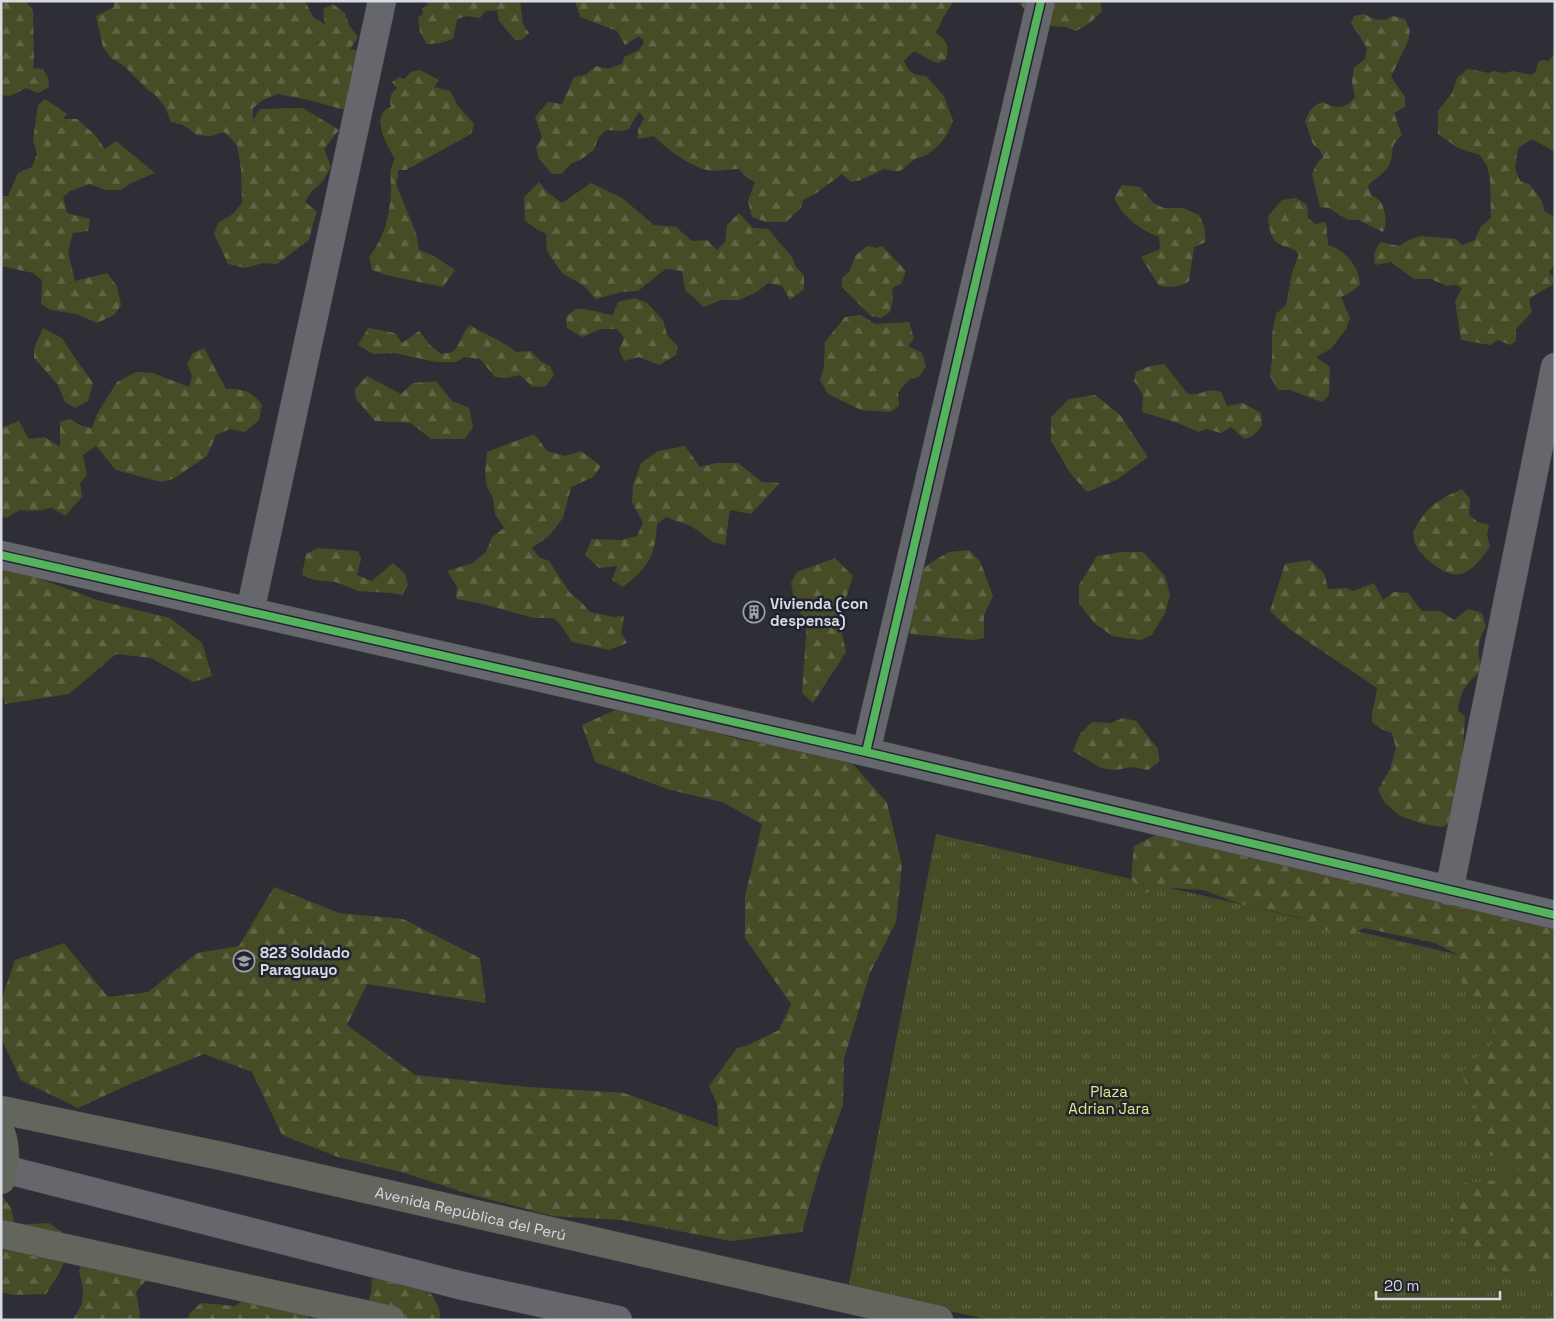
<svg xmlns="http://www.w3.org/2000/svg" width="1556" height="1321" viewBox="0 0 1556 1321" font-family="'Space Grotesk',sans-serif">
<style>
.grass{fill:url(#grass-tufts)}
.forest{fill:url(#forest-firs)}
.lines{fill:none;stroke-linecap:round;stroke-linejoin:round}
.minor-casing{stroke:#494b50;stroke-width:29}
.tertiary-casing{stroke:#494b50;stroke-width:29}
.trunk-casing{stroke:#494b50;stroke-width:29}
.minor{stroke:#66676c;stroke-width:28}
.tertiary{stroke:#66676c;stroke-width:28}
.trunk{stroke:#63665c;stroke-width:28}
.cycleway-casing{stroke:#20242f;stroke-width:11}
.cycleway{stroke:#56b35d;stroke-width:8}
.labels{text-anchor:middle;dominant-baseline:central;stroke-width:5;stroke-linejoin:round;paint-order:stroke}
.poi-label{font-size:15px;font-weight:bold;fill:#d9dbe3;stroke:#20242f;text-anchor:start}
.park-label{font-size:15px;fill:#e0ed84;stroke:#20242f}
.street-label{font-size:15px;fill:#d9dbe3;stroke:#20242f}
</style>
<defs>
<pattern id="grass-tufts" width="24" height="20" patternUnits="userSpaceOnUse" patternTransform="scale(1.25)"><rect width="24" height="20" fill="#474c26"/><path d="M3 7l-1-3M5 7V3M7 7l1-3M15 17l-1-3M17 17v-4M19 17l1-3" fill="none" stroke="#616545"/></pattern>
<pattern id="forest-firs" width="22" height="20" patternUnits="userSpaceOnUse" patternTransform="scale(1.25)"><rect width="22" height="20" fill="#474c26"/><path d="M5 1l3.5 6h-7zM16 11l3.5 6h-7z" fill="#616545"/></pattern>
</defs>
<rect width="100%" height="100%" fill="#2e2f36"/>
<path class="grass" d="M936 834 1555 977V1320H991L848 1289Z"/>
<path class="forest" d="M1 1H25L33 10 34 62 33 68 43 69 48 78 49 87 38 93 26 88 10 96 1 95Z
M114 1H305L313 17 325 24 323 9 333 4 345 13 349 25 358 37 350 49 361 51 349 111 308 100 278 94 263 100 253 108V120L260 109 303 108 339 130 324 149 331 167 323 181 311 192 305 202 317 212 313 224 309 240 277 264 263 263 245 268 228 264 214 234 218 223 233 214 242 203 241 169 237 145 224 132 211 136 197 135 183 125 171 122 165 107 155 95 148 90 124 66 111 58 103 47 96 16 114 7Z
M426 1H520L523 24 529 33 521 40H515L499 21 497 10 485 11 480 18 467 16 457 19 453 39 440 43 427 44 420 32 418 17 423 14 422 8 428 5Z
M575 1H953C951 7 947 11 944 16 940 23 941 27 935 32 946 41 950 44 946 59L939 63 932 61 914 51 904 61C909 73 913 75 926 76L944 96 953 121C948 135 940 147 926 155 923 157 918 157 915 159 900 170 905 174 884 169L861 180 851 182 842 174 815 194 803 200 801 208 786 222H766L752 217 748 201 755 182 745 176 739 169C729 169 717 172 707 170 691 167 665 148 654 136L638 139V130L644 118 639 112 632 123 629 129 622 131 606 130 598 138 594 150 580 160 570 164 562 174H552L539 159 536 147 542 137 535 117 548 102 562 104 574 77 585 75 596 66 607 69 622 64 624 57 639 50 644 42 639 36 625 45 617 31 580 17Z
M1018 1H1100L1102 11 1090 23 1076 31 1065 27 1037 25Z
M1364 14 1374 19 1383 20 1393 16 1405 19 1410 31 1408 41 1391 77 1405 97V107L1394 113 1402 135C1387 149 1396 149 1390 163 1386 174 1375 177 1368 186L1371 195C1374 197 1377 198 1379 200 1385 206 1388 224 1383 232L1358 220H1348L1329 208 1320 207 1312 174 1317 163 1323 157 1320 150 1313 144 1305 121C1309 112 1312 105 1323 102 1335 109 1346 109 1355 97L1352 82 1354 68 1365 59 1367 48 1351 23 1354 16Z
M1555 52V152L1532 139 1518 148 1515 168 1520 181 1529 184 1542 201 1544 211 1555 217V263L1549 272 1554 279 1552 285 1530 298V304L1532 312 1516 329V341L1510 345 1498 340 1490 345 1461 340 1455 301 1462 288 1456 285 1447 286 1431 279H1414L1391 262 1375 265 1374 254 1380 242 1399 246 1409 240 1421 236 1456 239 1462 245 1475 240 1481 226 1491 218 1490 179 1487 166 1480 155 1458 148 1438 134V111L1452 93 1457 78 1468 69 1489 73 1494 71 1504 73 1513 71 1531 75 1536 72 1538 62 1543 60 1549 61Z
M420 70 439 80 434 87 450 91 458 106 474 124 471 134 406 170H398V177L396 184 416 233 419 250 434 256 455 270 443 287 386 275 372 270 369 257C385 237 389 218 391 192 392 175 387 176 395 158 388 148 374 124 384 111 386 109 389 108 391 107 389 98 390 94 397 88L392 82 399 77 404 79 411 72Z
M45 99 67 114 63 119H77L95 135 105 149 116 141 155 173 133 182 121 190H105L90 184 70 191 63 197 67 213 90 219 88 231 73 233 68 252 75 281 107 273 117 286 121 305 114 315 97 323 76 314 51 310 41 304 42 280 33 273 1 266V196H8L18 173 32 167 37 154 33 140 38 105Z
M539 182 547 192 562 203 591 183 622 198 654 225 676 227 692 241 707 240 717 250 725 242 727 225 739 213 753 228 768 229 792 257 796 267 804 275V289L790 300 782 286 768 283 757 292 739 300H721L704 307 685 290 682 271 665 269 638 291 621 292 596 299 583 285 562 273 547 251 546 234 538 230 525 221 524 197Z
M1122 185 1140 187 1153 203 1164 208H1183L1199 215 1204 226 1206 242 1194 247 1189 281C1180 288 1170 287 1159 286L1141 257 1160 249 1159 237C1140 230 1123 217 1114 198Z
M1296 198 1307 205 1308 218 1315 224 1326 222 1328 245C1345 250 1360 267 1360 285L1348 294 1341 297 1350 318 1346 329 1331 349 1316 357 1330 367 1329 395 1322 402 1290 390H1278L1270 376 1272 360V335L1276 314 1286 305 1292 273 1299 254C1293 248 1289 248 1281 245 1270 240 1269 227 1268 216L1282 200Z
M867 246 876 248 882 246 906 271 901 284 892 288 893 299 890 312 881 318 871 316 842 287V278L849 272 856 255Z
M634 298 646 302 663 320 667 335 678 347 676 355 659 365 639 357 624 361 619 350 624 338 617 329H601L582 337 567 328 566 317C569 315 573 310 576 309 583 307 604 314 613 315L618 302Z
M861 315 875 324 909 322 914 339 908 346 922 353 926 366 919 377 910 379 898 392 899 406 890 412 861 410 828 394 820 380 824 367 825 342 845 317Z
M470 325C485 335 502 340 516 352L531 351 540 361 550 366 554 375 546 386 533 387 520 375 507 378 495 377 480 359 465 357 456 362H436L394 353 373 354 358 345 368 328 395 333 402 343 419 331 430 345 441 354 453 352C462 342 461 334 470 325Z
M43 328 62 338 77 361 93 383 88 401 75 408 65 402 58 385 34 358V348Z
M204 348 226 389C244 389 250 390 262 405L259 420 245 432 230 429 216 435 207 456 173 479 161 482 116 470 96 446 83 455 87 475 80 483 82 497 65 516 52 508 37 511 20 510 6 518 1 516V428L19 421 29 439 45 437 60 447V422L69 419 82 426 92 428 97 414 117 382 136 372 153 373 189 387 192 376 187 364 193 353Z
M1164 364 1188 394C1202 396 1206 387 1221 392L1227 406 1243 403 1261 413 1262 426 1253 436 1245 439 1231 427 1221 433 1206 429 1199 432 1178 423 1142 412 1143 395 1134 381 1136 372 1150 366Z
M367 376 401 394 413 383 436 381 452 401 469 408 473 427 465 439H431L411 423 375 421 356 399 355 389Z
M1095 395 1120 415 1148 457 1118 479 1087 492 1071 474 1051 441V417L1069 399Z
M534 434 547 451 565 456 581 451 601 466 593 477 571 487 563 518 549 536 532 548 539 557 549 561 570 593 581 602 590 612 613 617 624 616 621 633 627 643 609 650 572 642 563 628 554 618H534L479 603 456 599 457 587 447 571 473 563 486 552 492 537 504 528 495 514 493 498 487 487 485 473 487 452Z
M685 446 700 467 716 463H738L762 482 780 483 751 514 730 510 725 545 713 542 693 527 666 517 657 524C655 556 649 567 623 587L612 580 617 566 599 568 585 555 592 539 621 540 637 536 643 523 632 502 633 485 641 463 658 451Z
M1462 489 1470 499 1469 515 1478 522 1489 525 1487 535 1490 547C1483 556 1476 567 1466 572 1449 582 1422 558 1415 544 1414 540 1414 536 1413 532 1427 506 1436 501 1462 489Z
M318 548 358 551 361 559 357 575 372 581 393 563 405 574 408 585 402 595 391 593 358 591 336 582 314 580 302 575 306 554Z
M969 550 980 561 993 596 984 615V638L973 640 911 634 899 618 917 573 932 562 949 552Z
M1121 552H1143L1165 576 1170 595 1165 613 1152 635 1140 640 1113 636 1095 624 1079 603V585L1097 556Z
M835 558 853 576 839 620 846 652 813 703 802 693 807 620 796 608 791 583 797 572Z
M1310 560 1324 573 1328 589 1346 588 1353 591 1374 583 1383 600 1394 592 1408 593 1422 611H1440L1454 620 1468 609 1482 613 1486 627C1477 639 1476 656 1483 668 1466 686 1462 685 1458 711L1465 716 1459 817 1443 827 1423 824 1400 816 1385 803 1378 790 1390 769 1396 748 1392 733 1383 730 1372 722C1371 711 1376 700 1377 688L1288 628 1270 611 1285 564Z
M1 564 97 600 170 618 202 643 212 676 193 682 151 658 116 654 69 694 5 704 1 689Z
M622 707 746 741 795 743 853 764 887 803 902 865 896 922 870 973 844 1059 843 1105 820 1168 802 1232 731 1241 622 1220 553 1216 472 1195 405 1173 338 1157 282 1135 252 1072 204 1054 137 1081 78 1108 21 1080 1 1038V1001L15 960 64 943 108 997 148 992 197 953 239 946 274 887 339 913 403 919 480 958 486 1003 367 984 347 1025 415 1075 529 1087 624 1093 718 1127 717 1104 709 1086 737 1048 748 1045 779 1030 791 1004 745 938V897L762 824 722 802 670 790 595 762 582 725Z
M1123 718 1136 721 1158 749 1159 762 1148 770 1132 767 1115 770 1101 768 1073 751 1080 734 1092 722 1111 723Z
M1164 831 1555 923V1271L1539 1281 1507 1275 1450 1225 1454 1205 1465 1183 1498 1180 1525 1174 1506 1160 1480 1152 1467 1134 1479 1111 1461 1073 1494 1041 1491 1012 1462 985 1457 954 1435 943 1364 928 1343 938 1298 917 1240 904 1203 890 1171 888 1145 893 1131 879 1134 846Z
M1 1194 11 1208 15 1225 49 1223 64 1234C69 1265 61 1269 46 1294L13 1295 1 1292Z
M135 1249 148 1262 147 1279 136 1292 140 1314 139 1320H73L82 1304 83 1288 79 1271 84 1255 119 1256Z
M389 1276C399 1279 414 1281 423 1286 432 1292 442 1309 440 1320H342C366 1309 371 1306 372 1279Z
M249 1296 308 1305V1320H188L189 1314 201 1303 235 1306Z"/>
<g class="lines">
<g class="minor-casing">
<path id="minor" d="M1 555 866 752 1555 915
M250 612 382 1
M866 752 1041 1
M1449 891 1555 367"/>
</g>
<g class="tertiary-casing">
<path id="tertiary" d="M4 1169 459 1285 618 1320"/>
</g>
<g class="trunk-casing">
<g id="trunk">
<path id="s1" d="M1 1110 226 1157 939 1320"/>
<path d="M1 1133C7 1149 5 1163 1 1180"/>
<path d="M1 1234 391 1320"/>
</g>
</g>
<use href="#minor" class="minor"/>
<use href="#tertiary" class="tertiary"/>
<use href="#trunk" class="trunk"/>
<g class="cycleway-casing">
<path id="cycleway" d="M1 555 866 752 1555 915
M866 752 1041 1"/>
</g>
<use href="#cycleway" class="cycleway"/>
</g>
<defs>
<g id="building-ring" transform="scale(1.125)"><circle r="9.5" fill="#20242f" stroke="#9d9fa6" stroke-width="1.5"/><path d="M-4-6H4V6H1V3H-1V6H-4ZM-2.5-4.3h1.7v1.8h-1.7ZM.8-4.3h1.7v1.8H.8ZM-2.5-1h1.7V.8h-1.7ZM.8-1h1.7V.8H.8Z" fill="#9d9fa6"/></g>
<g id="school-ring" transform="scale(1.125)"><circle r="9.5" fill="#20242f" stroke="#9d9fa6" stroke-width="1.5"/><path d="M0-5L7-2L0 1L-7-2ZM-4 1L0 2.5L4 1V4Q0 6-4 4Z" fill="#9d9fa6"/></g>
</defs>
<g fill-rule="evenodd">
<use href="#building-ring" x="754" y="612"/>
<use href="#school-ring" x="244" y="961"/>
</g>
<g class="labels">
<g class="poi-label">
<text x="770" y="603">Vivienda (con<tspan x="770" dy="17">despensa)</tspan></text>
<text x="260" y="952">823 Soldado<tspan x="260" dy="17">Paraguayo</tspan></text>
</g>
<g class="park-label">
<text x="1109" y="1091">Plaza<tspan x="1109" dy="17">Adrian Jara</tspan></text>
</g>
<g class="street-label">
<text stroke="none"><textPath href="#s1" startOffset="481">Avenida República del Perú</textPath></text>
</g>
</g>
<rect width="1556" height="1321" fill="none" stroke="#d9dbe3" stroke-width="5"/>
<path d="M1376 1291v8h124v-8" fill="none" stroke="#d9dbe3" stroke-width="2.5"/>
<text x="1384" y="1291" font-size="15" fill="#d9dbe3" stroke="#20242f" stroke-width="4" paint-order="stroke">20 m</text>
</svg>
